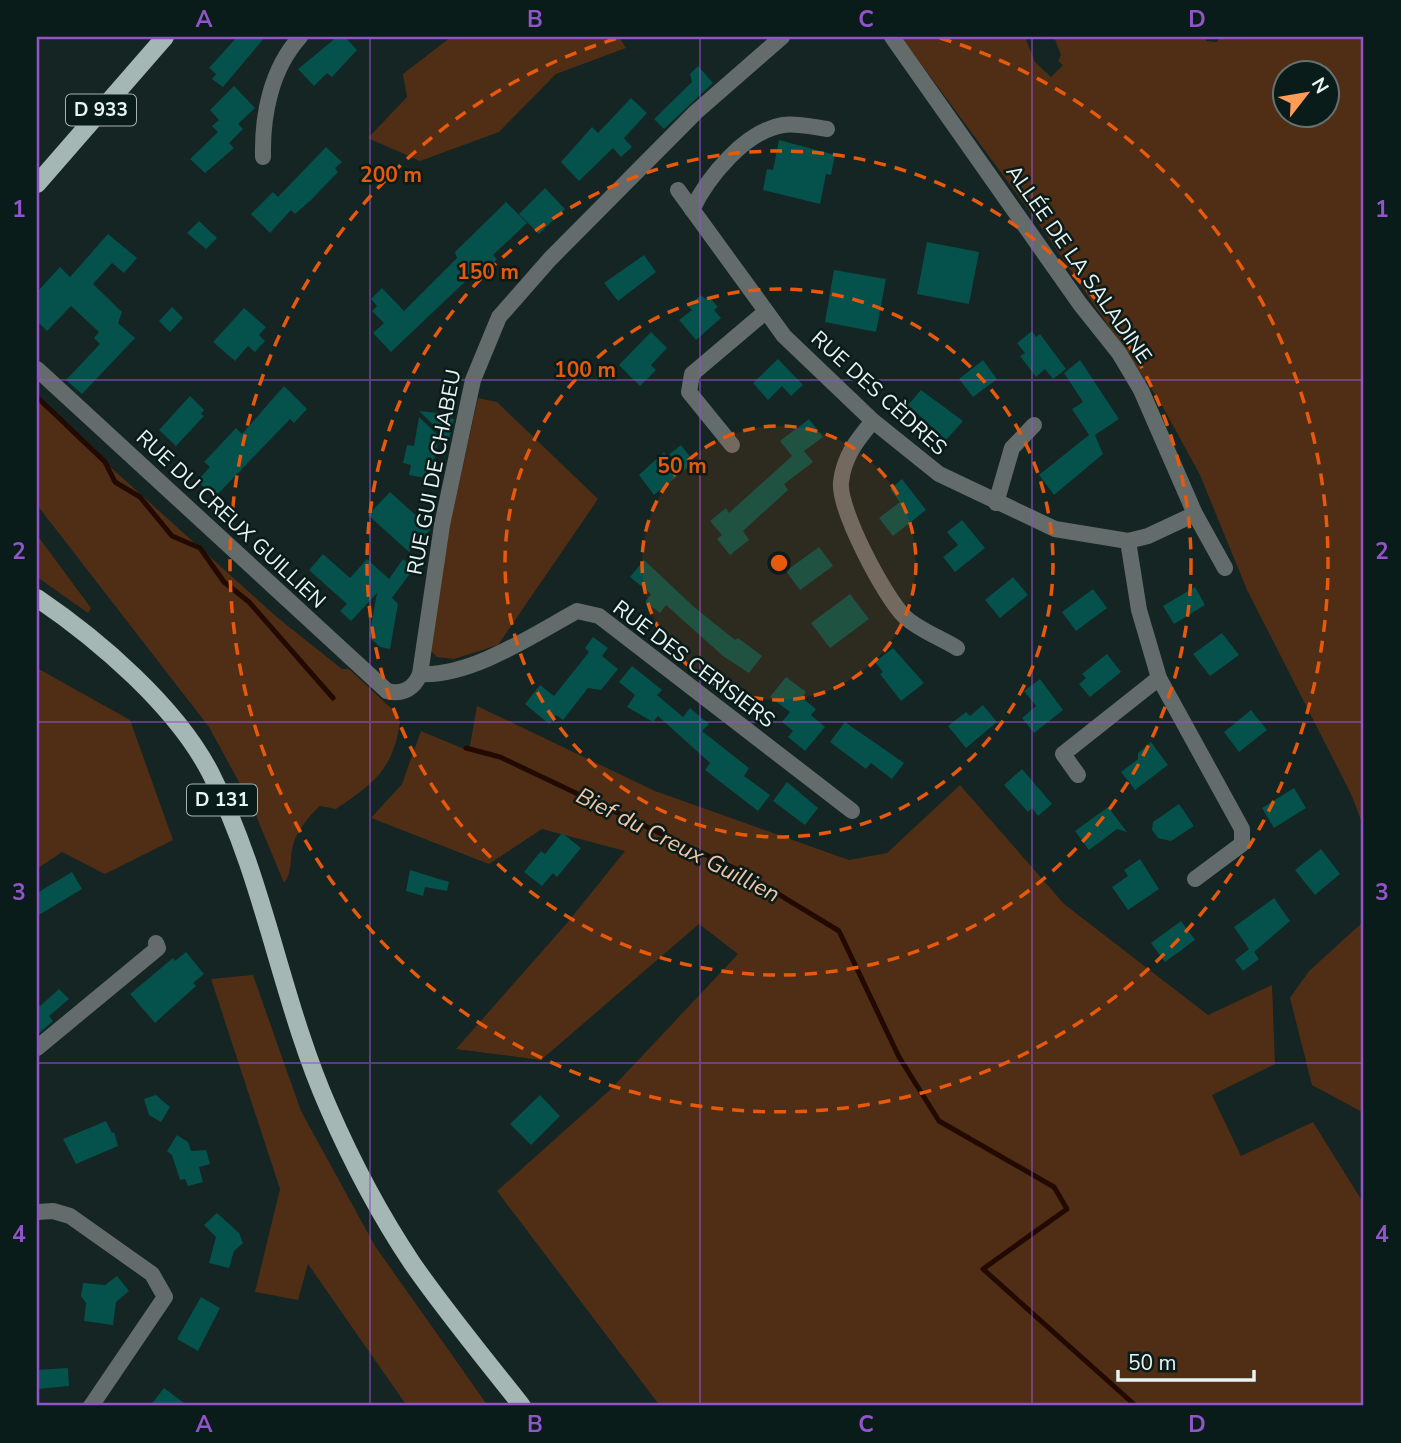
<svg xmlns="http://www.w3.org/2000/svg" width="1401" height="1443" viewBox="0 0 1401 1443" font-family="'Nunito Sans',sans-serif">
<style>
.green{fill:#502d15;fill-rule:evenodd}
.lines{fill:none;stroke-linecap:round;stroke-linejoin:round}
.stream{stroke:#220a00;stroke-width:5}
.building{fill:#05514b}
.minor{stroke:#636c6b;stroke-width:16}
.primary{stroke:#a5b7b5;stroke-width:18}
.grid{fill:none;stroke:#9154c9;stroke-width:2;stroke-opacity:0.55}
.ring{fill:none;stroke:#e8590c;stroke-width:3.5;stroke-dasharray:12 9}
.labels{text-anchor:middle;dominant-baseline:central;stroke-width:5;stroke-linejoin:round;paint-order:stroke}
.shield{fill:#0a1c1a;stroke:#a5b2b1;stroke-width:2}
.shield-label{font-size:19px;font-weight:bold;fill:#e8f3f2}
.street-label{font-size:21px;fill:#e8f3f2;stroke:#0a1c1a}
.water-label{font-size:23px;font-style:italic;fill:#f4c4a7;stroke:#0a1c1a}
.centre{fill:#e8590c;stroke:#0a1c1a;stroke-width:3.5}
.ring-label{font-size:21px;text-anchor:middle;font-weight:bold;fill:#e8590c;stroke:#0a1c1a;stroke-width:5;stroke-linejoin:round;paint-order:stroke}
.neatline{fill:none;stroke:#9154c9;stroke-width:2.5}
.grid-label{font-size:23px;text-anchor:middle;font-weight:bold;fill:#9154c9}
</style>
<rect width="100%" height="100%" fill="#142523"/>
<path class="green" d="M451 37H619L626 48 556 74 499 132 420 161 368 138 407 97 403 74Z
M901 37H1025L1035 62 1051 77 1063 65 1058 61 1061 55 1054 37H1207L1206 41 1216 42 1221 37H1364V828L1351 794 1247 590 1200 475 1159 400 1039 224ZM1286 74H1328V116H1286Z
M478 398 497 402 598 499 498 645 454 659 437 657 431 651 448 533Z
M37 401 278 618 342 669H349L393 710 400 722C393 770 374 783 336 809L320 806C308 817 295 833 292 849 290 861 292 873 284 883L252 806 209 727 37 505Z
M37 535 91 608 88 613 37 577Z
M37 668 130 720 173 840 105 874 62 852 37 869Z
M477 706 655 791 849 860 887 853 960 785 1064 904 1208 1015 1272 985 1275 1064 1212 1095 1241 1156 1313 1122 1364 1204V1406H660L497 1191 611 1089 738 954 699 924 541 1060 456 1049 567 923 625 851 542 829 489 864 371 818 402 784 421 731 469 751Z
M1364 921V1108L1362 1112 1312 1085 1290 998 1309 971Z
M253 975 301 1111 375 1246 488 1406H407L308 1264 298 1300 255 1292 280 1189 211 979Z"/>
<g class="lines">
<path class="stream" d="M37 397 105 462 115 482 140 497 172 536 200 548 224 582 249 602 333 698
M466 748 500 757 742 872 839 931 899 1057 939 1121 1054 1187 1067 1209 983 1269 1136 1406"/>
</g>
<path class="building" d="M237 37H265L223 87 212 79 216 74 209 68Z
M337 37H345L357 50 332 77 327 73 314 86 298 69Z
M698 66 713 83 664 129 654 119 692 82 690 74Z
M234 86 255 108 238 124 243 129 229 143 234 148 205 173 190 159 218 132 212 126 219 120 210 110Z
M631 98 647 113 624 138 632 147 621 157 613 148 579 181 561 162 592 127 598 133Z
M779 140 835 155 831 175 826 174 820 204 763 190 767 169 773 170Z
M326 147 342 162 335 168 338 172 311 200 295 214 291 210 270 233 251 214 273 192 278 197Z
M545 188 565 209 539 234 519 214Z
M506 202 527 223 493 255 497 259 478 279 473 274 391 352 373 333 384 323 372 311 377 306 371 299 382 288 404 311 457 258 455 252Z
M199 221 217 238 206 249 187 233Z
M108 234 137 258 124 273 112 263 93 284 122 312 118 323 135 338 82 394 66 380 100 344 94 338 99 332 71 306 47 331 37 321V292L60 267 70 277Z
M927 242 979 252 969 304 917 294Z
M644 255 656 272 618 301 604 283Z
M834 270 886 279 876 332 825 322Z
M701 295 705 299 708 296 718 307 714 310 721 318 696 340 679 320 692 310 688 306Z
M172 307 183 318 170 332 159 321Z
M244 308 266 327 259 335 265 341 255 352 248 346 235 361 213 342Z
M1032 331 1036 337 1040 334 1066 369 1053 379 1045 369 1036 377 1020 356 1025 353 1017 343Z
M651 332 667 348 651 365 656 370 640 386 619 365Z
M778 359 803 385 791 396 782 386 768 400 753 383Z
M983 360 997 379 973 397 959 379Z
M1080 360 1119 419 1095 435 1103 454 1054 495 1039 475 1089 435 1072 409 1083 402 1064 373Z
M284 386 307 409 294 423 290 419 215 497 197 481 210 467 204 462 236 428 242 434Z
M921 390 963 421 946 440 908 405Z
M190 396 204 410 201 414 204 416 176 446 159 430Z
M419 411 448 414 447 418 454 419 449 440Z
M419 417 439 436 430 479 409 475 411 465 403 463 407 445 414 446Z
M809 419 823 437 804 451 813 462 784 484 788 490 743 531 749 540 730 555 717 539 722 535 710 521 726 508 729 513 792 456 780 441Z
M681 445 694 462 654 495 639 475 664 452 667 456Z
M902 479 926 510 893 536 879 518 900 502 890 489Z
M390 492 431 529 409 552 368 515Z
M962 520 985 548 955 572 943 557 958 545 947 532Z
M819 547 833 566 800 590 786 571Z
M323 554 350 578 367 559 389 579 403 559 414 568 392 598 398 604 390 649 380 647 369 637 377 593 351 621 340 611 347 604 309 570Z
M644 560 694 607 735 640 738 638 762 656 749 673 723 656 666 605 660 613 645 602 651 594 630 577Z
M1013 577 1028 595 1000 618 985 600Z
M1195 587 1205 605 1174 624 1163 606Z
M1093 589 1107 608 1076 631 1062 612Z
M850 594 869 619 830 648 811 623Z
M1222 633 1239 655 1210 676 1193 654Z
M593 637 608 648 602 656 618 669 601 690 588 688 563 720 556 715 549 724 525 704 540 685 554 696 589 652 585 648Z
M893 648 924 683 901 701 880 674 883 672 875 662Z
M1107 654 1121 672 1090 697 1079 684 1086 678 1082 674Z
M632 666 662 690 657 695 683 717 690 708 709 724 702 731 749 768 744 776 770 795 758 811 705 770 710 763 658 716 653 722 627 707 635 695 619 682Z
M786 677 806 692 802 698 816 709 811 715 825 727 805 751 788 737 793 731 782 722 790 712 770 697Z
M1040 679 1063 710 1034 733 1022 718 1036 706 1024 691Z
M983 705 997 722 966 748 948 726 966 712 970 716Z
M1251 710 1267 730 1239 752 1224 732Z
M845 722 904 763 892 779 871 763 866 769 830 742Z
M1151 742 1168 765 1135 790 1121 772 1138 759V753Z
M1022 769 1052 804 1038 816 1032 808 1028 812 1004 785Z
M787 782 818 808 805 825 773 801Z
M1294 788 1306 808 1274 828 1262 808Z
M1179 804 1194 826 1171 841 1158 838 1152 830 1153 822Z
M1108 807 1127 832 1117 829 1089 850 1075 831Z
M562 833 581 848 557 877 553 873 542 886 524 872 541 851 545 854Z
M1321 849 1340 874 1315 895 1295 870Z
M1140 859 1159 889 1128 910 1112 887 1128 876 1124 870Z
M410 870 449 882 447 891 425 887 423 896 406 891Z
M72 872 82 889 37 916V893Z
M1274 898 1290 921 1254 952 1259 959 1243 971 1235 960 1249 949 1234 927Z
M1181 921 1195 940 1165 962 1151 943Z
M186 952 204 974 193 983 196 986 155 1023 130 994 173 958 175 961Z
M59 989 69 999 49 1016 53 1021 37 1035V1001L40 1006Z
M156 1095 170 1107 161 1122 149 1115 144 1099Z
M540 1095 560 1116 531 1145 510 1124Z
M106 1121 112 1133 114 1132 118 1146 76 1164 63 1139Z
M177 1135 188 1142 191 1151 206 1150 210 1164 199 1167 203 1182 188 1186 185 1179 180 1180 172 1155 167 1151Z
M217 1213 239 1233 243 1243 234 1251 229 1268 209 1263 216 1237 204 1225Z
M117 1276 129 1291 116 1302 113 1325 84 1321 86 1303 81 1296 83 1283 105 1285Z
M201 1297 220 1308 198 1351 177 1339Z
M68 1368 69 1386 37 1389V1370Z
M164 1388 188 1406H150Z"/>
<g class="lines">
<path class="minor" d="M892 37 1080 304 1119 353 1141 390 1195 514 1225 568
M263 157C262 115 271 69 300 37
M678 190 784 336 873 421 939 474 1055 529 1128 541 1148 536 1195 514
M692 210C707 178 745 131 783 125 796 123 813 127 827 129
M37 369 387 691C402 695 414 689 420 674L442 525 473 380 499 317 550 259 696 112 782 37
M873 421C857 440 844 456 841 482 838 509 885 598 905 617 919 630 941 638 957 648
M732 445 689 392 692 374 764 313
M996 503 1012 448 1034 425
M1128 541 1139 610 1159 678 1242 829V844L1195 879
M420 674C471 677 533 635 577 611L599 616 852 811
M1078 775 1063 754 1159 678
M37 1048 158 948 156 943
M37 1212 53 1211 70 1216 152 1274 165 1297 91 1406"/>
<path class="primary" d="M37 184 165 37
M37 598C99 640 177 707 211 774 265 880 281 1001 329 1109 352 1162 380 1215 412 1263 446 1312 485 1359 522 1406"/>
</g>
<path class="grid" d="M370 37V1406M700 37V1406M1032 37V1406M37 380H1364M37 722H1364M37 1063H1364"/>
<circle cx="779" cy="563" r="137" fill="#e8590c" fill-opacity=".12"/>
<g class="ring">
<circle cx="779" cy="563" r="137"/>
<circle cx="779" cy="563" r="274"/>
<circle cx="779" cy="563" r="412"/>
<path d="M940 38A549 549 0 1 1 618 38"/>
</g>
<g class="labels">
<g class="shield">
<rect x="66" y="94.5" width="70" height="31" rx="5"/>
<rect x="187" y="784.5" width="70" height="31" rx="5"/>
</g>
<g class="shield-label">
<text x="101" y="110">D 933</text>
<text x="222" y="800">D 131</text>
</g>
<g class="street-label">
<text transform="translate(1079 264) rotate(55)">ALLÉE DE LA SALADINE</text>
<text transform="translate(879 393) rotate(42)">RUE DES CÈDRES</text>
<text transform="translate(434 472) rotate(-79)">RUE GUI DE CHABEU</text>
<text transform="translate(231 519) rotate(43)">RUE DU CREUX GUILLIEN</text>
<text transform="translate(694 664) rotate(37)">RUE DES CERISIERS</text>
</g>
<g class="water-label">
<text transform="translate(678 845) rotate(27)">Bief du Creux Guillien</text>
</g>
</g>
<circle cx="779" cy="563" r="10" class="centre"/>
<g class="ring-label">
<text x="391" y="182">200 m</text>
<text x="488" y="279">150 m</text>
<text x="585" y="377">100 m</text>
<text x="682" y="473">50 m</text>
</g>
<rect width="1401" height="1443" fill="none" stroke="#0a1c1a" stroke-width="77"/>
<g transform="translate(1306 94) rotate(59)"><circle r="33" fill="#0a1c1a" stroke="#637270" stroke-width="2"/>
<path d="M0-5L12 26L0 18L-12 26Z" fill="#fe9c58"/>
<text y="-10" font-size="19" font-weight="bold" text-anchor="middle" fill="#e8f3f2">N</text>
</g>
<path d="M1118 1370v10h136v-10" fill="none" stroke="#e8f3f2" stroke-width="3.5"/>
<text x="1128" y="1370" font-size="21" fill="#e8f3f2" stroke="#0a1c1a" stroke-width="5" paint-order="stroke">50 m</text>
<rect x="38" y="38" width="1324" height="1366" class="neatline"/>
<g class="grid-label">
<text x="204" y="27">A</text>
<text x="535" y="27">B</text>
<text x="866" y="27">C</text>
<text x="1197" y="27">D</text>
<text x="19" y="217">1</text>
<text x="1382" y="217">1</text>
<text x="19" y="559">2</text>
<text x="1382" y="559">2</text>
<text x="19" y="900">3</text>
<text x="1382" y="900">3</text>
<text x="19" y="1242">4</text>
<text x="1382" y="1242">4</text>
<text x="204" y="1432">A</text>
<text x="535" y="1432">B</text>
<text x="866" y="1432">C</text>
<text x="1197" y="1432">D</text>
</g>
</svg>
